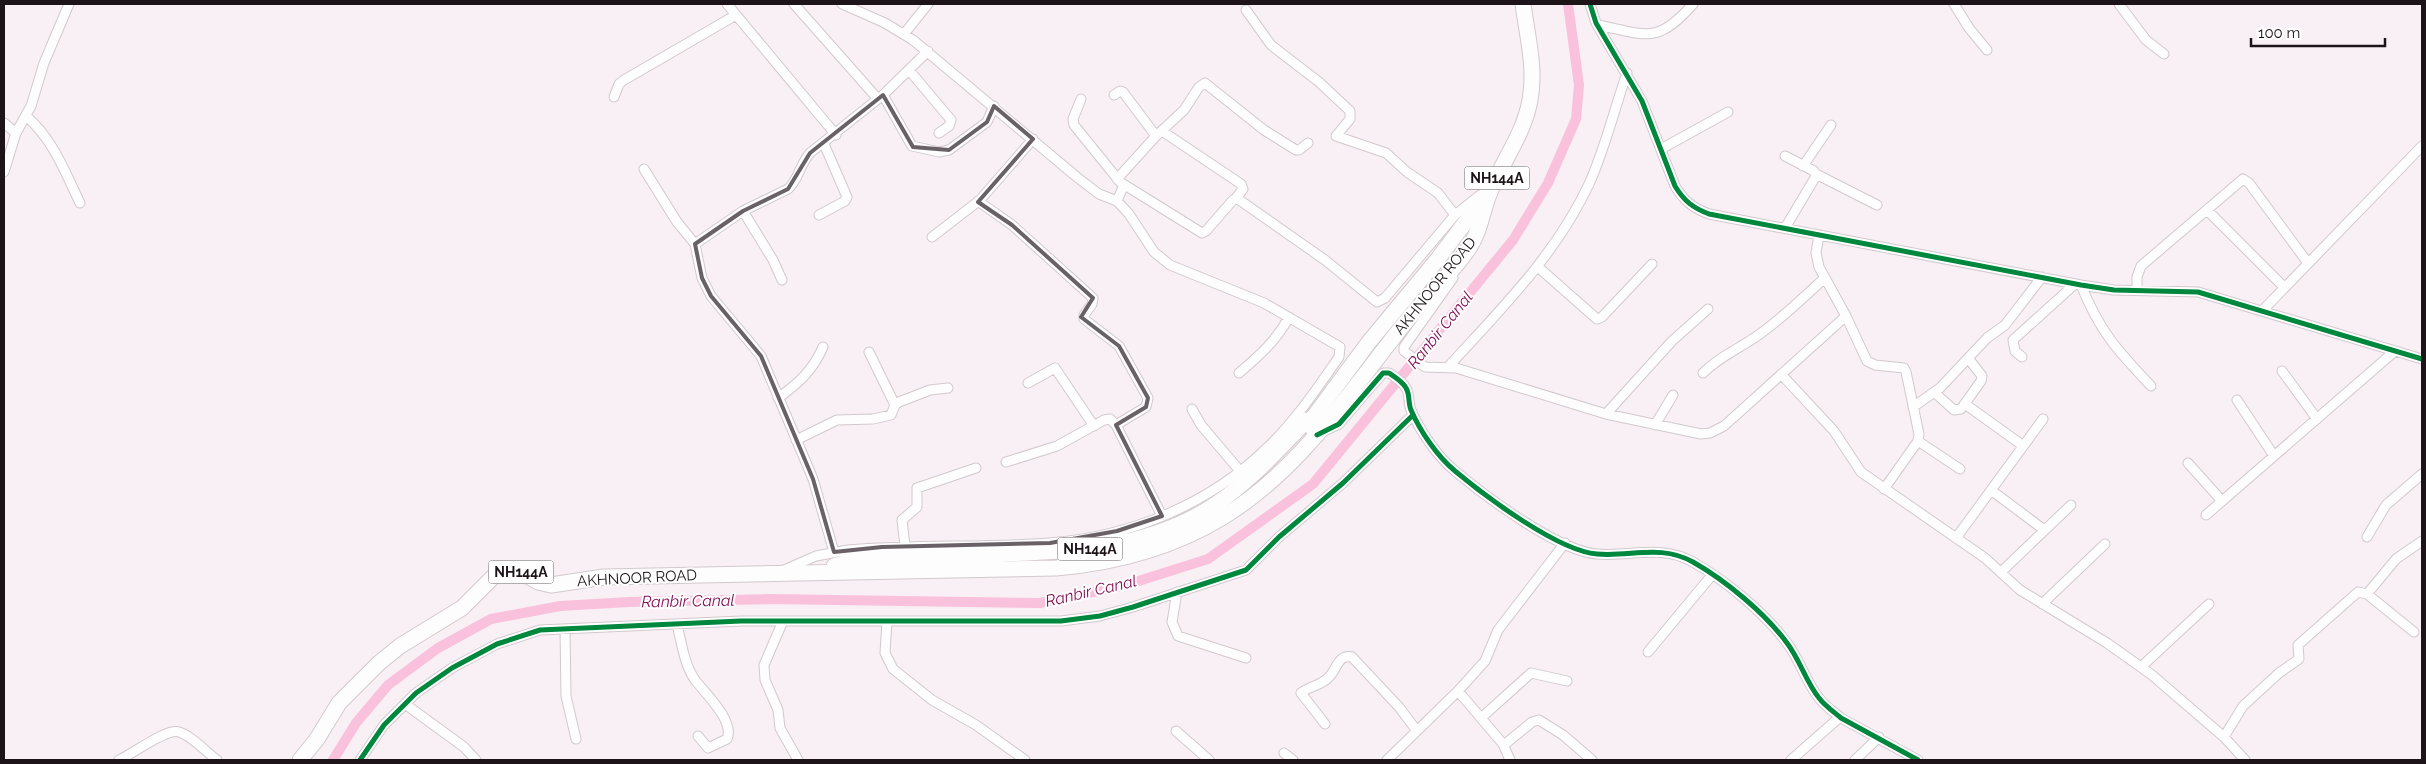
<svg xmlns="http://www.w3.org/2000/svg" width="2426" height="764" viewBox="0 0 2426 764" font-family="Raleway,sans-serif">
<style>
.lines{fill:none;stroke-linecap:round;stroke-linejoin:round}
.canal{stroke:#fac1dc;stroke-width:10}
.minor-casing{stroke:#d2c9cd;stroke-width:11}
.primary-casing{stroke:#d2c9cd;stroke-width:17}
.trunk-casing{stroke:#d2c9cd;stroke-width:17}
.minor{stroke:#fefdfd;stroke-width:9}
.primary{stroke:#fefdfd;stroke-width:15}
.trunk{stroke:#fefdfd;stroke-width:15}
.cycleway-casing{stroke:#fff;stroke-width:8}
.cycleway{stroke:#00873e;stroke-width:5}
.marked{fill:none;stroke:#696165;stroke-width:4;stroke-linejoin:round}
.labels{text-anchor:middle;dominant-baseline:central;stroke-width:4;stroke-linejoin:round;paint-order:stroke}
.shield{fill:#fff;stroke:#605a5d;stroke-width:1}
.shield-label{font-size:14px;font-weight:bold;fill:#1c1418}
.street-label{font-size:15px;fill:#1c1418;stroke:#fff}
.water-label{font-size:16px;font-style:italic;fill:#821157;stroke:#fff}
</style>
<rect width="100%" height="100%" fill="#f8f0f4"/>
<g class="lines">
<path class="canal" d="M333 760 356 723 388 685 438 648 491 619 560 606 629 602 770 599 1040 603 1126 585 1208 559 1313 484 1513 240 1548 183 1576 119 1579 85 1568 4"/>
<g class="minor-casing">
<path id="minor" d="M727 4 836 135
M794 4 878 99
M842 4 885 23 913 40 1078 178 1099 194 1117 201
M1590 4 1596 23 1642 101 1675 186C1684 201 1693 208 1709 214L2081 285 2114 290 2198 292 2422 359
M1954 4 1969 28 1987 50
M2119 4 2146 40 2164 54
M1246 10 1271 45 1319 82 1350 111V119L1336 136 1386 153 1407 172 1438 193 1455 215
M1598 25C1647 35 1657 45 1693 4
M904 34 928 4
M909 70 951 120 949 126 939 133
M883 95 912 146 939 152 949 150 987 122 994 106
M1114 95 1120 91 1123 92 1156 136
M614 97 619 84 624 80 736 15
M1081 99 1073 119 1074 125 1120 182 1202 233 1206 231 1233 200 1238 199 1325 260 1377 302 1385 298 1455 215 1480 195
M26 116C53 139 65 172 80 203
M4 123 16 133
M1162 131 1241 184 1243 189 1236 198
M1661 149 1728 112
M1785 156 1814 171 1816 176 1785 228
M1803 166 1831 125
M644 169 677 222 695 244 702 278 711 296 761 356 813 479 834 552
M4 172 16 133 31 106 44 63 69 4
M1816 174 1877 205
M1117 179 1156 136 1184 110 1199 87 1205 83 1264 130 1296 150H1299L1308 143
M978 201 1012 225 1093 298 1092 304 1084 315V319L1119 346 1148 398 1146 407 1116 425
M2207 210 2284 287
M743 211 773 260 782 280
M819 215 845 201 847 197 824 144
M1819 235 1816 253 1819 267 1846 316 1867 361 1875 365 1904 368 1906 372 1919 434 1918 441 1884 489
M932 237 980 200 1033 139
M695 244 743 211 788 189C799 179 800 164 810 153L883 95 928 51
M1538 267 1597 319 1602 317 1652 264
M1453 278 1404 347V351L1425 367 1456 368 1606 414 1701 434 1710 433 1724 426 1846 316
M2081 285C2100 332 2117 350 2151 386
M2137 290V277L2141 266 2243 179 2249 183 2308 263
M2262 311 2422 146
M869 352 895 405
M2022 357 2015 351 2013 340 2075 284
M1448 367C1500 310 1556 255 1589 184 1605 149 1614 110 1627 73
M2282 371 2317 419
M1239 373C1259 356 1277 340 1289 317
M1703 373C1720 356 1735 351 1754 338 1780 321 1802 298 1825 278
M1781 374 1834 431 1861 472 1985 558 2020 590 2107 643 2152 675 2224 737 2245 760
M1028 383 1055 368 1094 426
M1935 393 1954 410 1961 409 1981 381 1982 376 1968 358
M778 398C799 383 813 370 823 347
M2237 400 2274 456
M1965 404 2022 445
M1913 407 1940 388 1987 338 2005 325 2042 277
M1192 409 1201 425 1240 471
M1606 414 1672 341 1708 309
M1655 425 1673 395
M1320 433 1339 424 1383 373H1389C1395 377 1403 382 1406 388 1410 394 1408 403 1411 410 1420 431 1437 456 1455 471 1485 496 1558 551 1597 554 1631 557 1661 544 1693 562 1725 580 1765 613 1787 643 1800 660 1806 682 1819 698 1825 706 1834 712 1841 718L1918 760
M796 440 837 420 873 419 891 415 895 405 899 402 930 390 948 388
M1918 441 1960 469
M1006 462 1057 446 1104 420 1110 419 1116 425 1162 516
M2188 463 2222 501
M1991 490 2043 529
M2206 515 2395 351
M2367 537 2386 505 2422 474
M1956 538 2043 419
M905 546 902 520 917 507V488L976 468
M784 570 816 556 848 550C915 544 982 548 1049 543 1130 537 1211 504 1269 446 1296 420 1318 387 1339 357L1340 347 1264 303 1170 265 1154 252 1129 214 1117 201 1124 185
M2001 572 2071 505
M1177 592 1172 622 1178 636 1246 658
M2367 594 2396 559 2422 541
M2042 604 2105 544
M783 621 764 665 765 680 778 710 780 728 798 760
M887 621 885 653 893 669 932 700 976 725 1025 760
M677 625C682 644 684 664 695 680 705 693 735 721 727 739L708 748 698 736
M565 629 566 696 576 739
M1648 652 1712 575
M2141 667 2209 604
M405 704 464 747 476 760
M1481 718 1531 673 1567 681
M1325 724 1301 693C1309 686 1321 686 1329 677 1337 669 1338 654 1352 657L1399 707 1417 731
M1176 731 1209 760
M2224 737 2243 706 2279 673 2299 659 2298 645 2358 592 2367 594 2414 632
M1504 745 1532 722 1539 720 1563 735 1592 760
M1284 753 1293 760
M119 760C133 754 166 728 179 732 192 736 206 752 217 760
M360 760 384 725 416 693 452 668 497 644 540 630 741 621H1061L1100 616 1133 607 1246 570 1279 537 1343 483 1413 415
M1387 760 1458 691
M1510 760 1503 744 1458 691 1485 661 1498 630 1565 543
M1791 760 1840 717
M1855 760 1879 737"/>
</g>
<g class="primary-casing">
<path id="primary" d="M1309 423 1369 342 1437 260 1489 191"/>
</g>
<g class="trunk-casing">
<path id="trunk" d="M834 566 863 557C909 556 956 555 1003 554 1075 551 1142 548 1205 511 1245 487 1275 453 1307 420L1317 435
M300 760 317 739 339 703 379 663 400 646 462 608 494 576 503 572H521L538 582 551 585 604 577 1056 568C1115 563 1172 548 1223 517 1301 469 1348 394 1404 324 1425 298 1451 275 1469 248 1481 230 1482 211 1490 192 1503 160 1524 134 1530 100 1536 68 1527 35 1523 4"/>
</g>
<use href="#minor" class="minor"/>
<use href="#primary" class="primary"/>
<use href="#trunk" class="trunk"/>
<g class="cycleway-casing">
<path id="cycleway" d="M1590 4 1596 23 1642 101 1675 186C1684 201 1693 208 1709 214L2081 285 2114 290 2198 292 2422 359
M1317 435 1339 424 1383 373H1389C1395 377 1403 382 1406 388 1410 394 1408 403 1411 410 1420 431 1437 456 1455 471 1485 496 1558 551 1597 554 1631 557 1661 544 1693 562 1725 580 1765 613 1787 643 1800 660 1806 682 1819 698 1825 706 1834 712 1841 718L1918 760
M360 760 384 725 416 693 452 668 497 644 540 630 741 621H1061L1100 616 1133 607 1246 570 1279 537 1343 483 1413 415"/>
</g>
<use href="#cycleway" class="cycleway"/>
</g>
<path class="marked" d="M883 95 913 147 949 150 987 122 994 106 1033 139 978 202 1012 225 1093 298 1081 317 1119 346 1148 398 1146 407 1116 425 1162 516 1117 531 1050 543 882 547 834 552 813 479 761 356 711 296 702 278 695 244 743 211 788 189 810 153Z"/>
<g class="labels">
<g class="shield">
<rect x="1464.5" y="166.5" width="65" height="23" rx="4"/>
<rect x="1057.5" y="537.5" width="65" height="23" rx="4"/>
<rect x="488.5" y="560.5" width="65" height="23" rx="4"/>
</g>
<g class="shield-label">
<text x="1497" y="178">NH144A</text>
<text x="1090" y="549">NH144A</text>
<text x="521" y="572">NH144A</text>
</g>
<g class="street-label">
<text transform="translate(1435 286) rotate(-51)">AKHNOOR ROAD</text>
<text transform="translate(637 578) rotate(-3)">AKHNOOR ROAD</text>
</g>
<g class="water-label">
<text transform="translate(1440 330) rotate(-51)">Ranbir Canal</text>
<text transform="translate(1091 591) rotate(-13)">Ranbir Canal</text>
<text transform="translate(688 601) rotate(-1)">Ranbir Canal</text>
</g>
</g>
<rect width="2426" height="764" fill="none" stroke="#1c1418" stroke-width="10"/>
<path d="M2251 38v8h134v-8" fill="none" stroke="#1c1418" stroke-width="2.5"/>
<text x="2258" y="38" font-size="15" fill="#1c1418" stroke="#ffffff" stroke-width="4" paint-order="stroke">100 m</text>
</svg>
